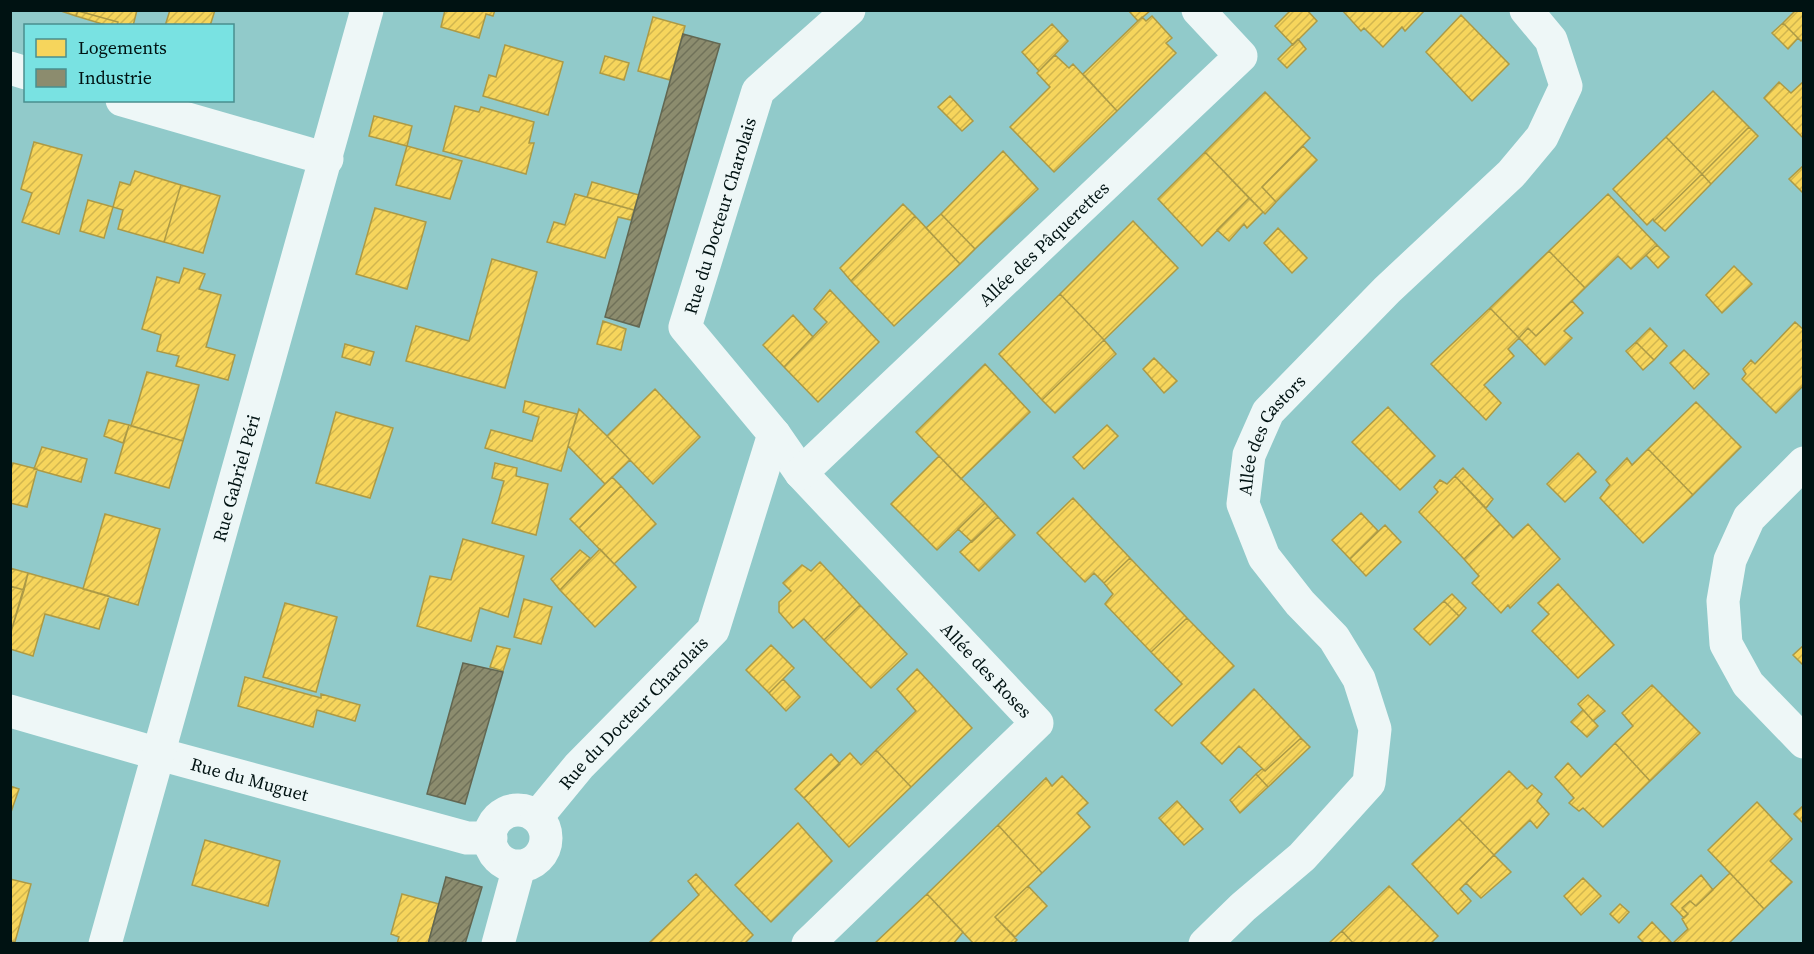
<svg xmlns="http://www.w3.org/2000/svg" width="1814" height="954" viewBox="0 0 1814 954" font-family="'Source Serif 4',serif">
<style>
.homes{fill:url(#homes-hatch);stroke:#ac9a46;stroke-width:1.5}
.industry{fill:url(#industry-hatch);stroke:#626752;stroke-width:1.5}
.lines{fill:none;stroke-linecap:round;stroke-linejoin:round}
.street{stroke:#eef7f7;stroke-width:33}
.labels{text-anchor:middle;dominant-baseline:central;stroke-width:6;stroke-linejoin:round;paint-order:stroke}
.street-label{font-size:18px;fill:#001212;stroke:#79e2e2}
</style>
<defs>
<pattern id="homes-hatch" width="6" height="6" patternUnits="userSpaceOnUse" patternTransform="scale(1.5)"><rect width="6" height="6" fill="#f6d55c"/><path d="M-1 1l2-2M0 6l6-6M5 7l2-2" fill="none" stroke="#d1b64f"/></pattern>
<pattern id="industry-hatch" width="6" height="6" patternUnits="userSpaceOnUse" patternTransform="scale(1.5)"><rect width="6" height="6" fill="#8c8c6e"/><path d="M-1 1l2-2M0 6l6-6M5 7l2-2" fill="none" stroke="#707159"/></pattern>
</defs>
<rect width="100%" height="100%" fill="#91caca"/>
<path class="homes" d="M58 10H137L133 26H117L118 22 78 11 76 16Z
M170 10H215L210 26H165Z
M445 10H495L493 16 486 14 479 38 441 27Z
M1128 10H1151L1138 21Z
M1291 10H1307L1317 21 1293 45 1275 26Z
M1342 10H1425L1405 31 1402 27 1383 47 1364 28 1361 31Z
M1796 10H1804V38L1801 41 1783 23Z
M78 11 118 22 117 26H109L76 16Z
M1461 15 1509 64 1472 101 1426 52Z
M1152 16 1172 38 1166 43 1176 53 1117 111 1083 74 1142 17 1146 21Z
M653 17 685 26 670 80 638 71Z
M1783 23 1798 38 1788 49 1772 33Z
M1052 24 1068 41 1039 71 1022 52Z
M1298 39 1306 49 1287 68 1278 59Z
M505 45 563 62 548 115 483 96 489 75 496 77Z
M1055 55 1069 68 1073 64 1117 111 1054 172 1010 127 1050 87 1037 73Z
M605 56 629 63 624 80 600 73Z
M1804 81V139L1764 98 1779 82 1791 93Z
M1713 91 1749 127 1702 174 1666 137Z
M1265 92 1310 138 1262 187 1276 202 1265 214 1205 152Z
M950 96 973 121 962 131 938 107Z
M455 106 479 112 481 107 534 122 529 143H534L526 174 443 151Z
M374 116 412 126 407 146 369 136Z
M1749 127 1758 136 1711 184 1702 174Z
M1666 137 1702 174 1654 221 1653 219 1647 225 1613 189Z
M34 142 82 155 59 234 22 222 32 193 21 189Z
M407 146 462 161 450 199 396 185Z
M1303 146 1317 160 1276 202 1262 187Z
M1003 151 1038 189 975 249 941 214Z
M1205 152 1249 198 1202 246 1158 199Z
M1804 165V194L1789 179Z
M135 171 181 185 164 242 118 229 123 210 113 207 120 182 130 185Z
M1702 174 1711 184 1665 231 1654 221Z
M592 182 639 195 634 210 587 197Z
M181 185 220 196 203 253 164 242Z
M575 194 634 210 631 220 618 217 605 258 547 242 554 222 565 225Z
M1608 194 1657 245 1631 269 1618 256 1585 288 1549 251Z
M1249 198 1263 212 1247 228 1244 224 1229 241 1217 230Z
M88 200 113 207 104 238 80 231Z
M903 204 915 216 851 281 840 268Z
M375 208 426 222 407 289 356 274Z
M941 214 975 249 960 264 926 228Z
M915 216 960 264 894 326 851 281Z
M1133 221 1178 268 1104 340 1060 294Z
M1278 228 1307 258 1292 273 1264 243Z
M1657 245 1669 257 1658 268 1646 255Z
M1549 251 1585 288 1536 336 1528 328 1519 338 1490 308Z
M492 259 537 272 505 388 406 361 416 326 469 341Z
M1734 266 1752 284 1722 313 1706 295Z
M184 268 205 274 199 289 221 295 206 347 235 355 228 380 176 366 179 356 157 351 161 335 142 329 157 277 179 283Z
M830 290 879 342 818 402 784 367 827 322 814 309Z
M1060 294 1104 340 1042 400 999 354Z
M1572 301 1583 313 1564 331 1572 338 1545 365 1519 338 1528 328 1536 336Z
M1490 308 1519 338 1508 349 1514 356 1484 385 1501 403 1486 420 1431 364Z
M793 315 813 337 784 367 763 345Z
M603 321 626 329 621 350 597 344Z
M1795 322 1804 330V385L1776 413 1742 379 1746 374 1743 369 1751 360 1755 364Z
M1650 328 1667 346 1654 360 1636 342Z
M1104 340 1116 354 1055 413 1042 400Z
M1636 342 1654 360 1643 370 1626 351Z
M345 344 374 352 370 365 342 357Z
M1684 350 1709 374 1694 389 1670 363Z
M1154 358 1177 381 1164 393 1143 369Z
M985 364 1030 412 961 479 916 432Z
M147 372 199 385 183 441 131 426Z
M655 389 700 437 653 484 607 436Z
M525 401 577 414 561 471 485 448 491 430 532 441 539 417 523 412Z
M1696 402 1741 447 1693 495 1648 449Z
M1388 407 1435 456 1400 490 1352 442Z
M579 409 607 436 630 460 605 484 568 446Z
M336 412 393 428 370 498 316 483Z
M109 420 129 425 123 443 104 436Z
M129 425 183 441 169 488 115 473Z
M1107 425 1118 436 1084 469 1073 457Z
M42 447 87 459 81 482 34 469Z
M1648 449 1693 495 1643 543 1600 498 1610 485 1606 480 1627 458 1632 465Z
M1578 453 1596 472 1565 502 1547 484Z
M939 456 985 503 937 550 891 504Z
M13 463 37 469 27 507 10 503V473Z
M495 463 517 468 516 476 548 484 536 535 492 523 504 481 492 478Z
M1463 468 1493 499 1486 508 1455 476Z
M1455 476 1500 524 1464 559 1419 512 1438 492 1434 487 1440 480 1447 484Z
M612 477 621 486 579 528 570 519Z
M621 486 656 524 614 564 579 528Z
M1073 498 1130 558 1104 583 1094 573 1085 582 1037 533Z
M985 503 998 517 972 542 958 529Z
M1361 513 1378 531 1350 559 1332 540Z
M105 514 160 529 138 605 83 589Z
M998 517 1015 535 979 571 960 552Z
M1500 524 1513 538 1528 524 1560 559 1510 608 1508 605 1501 613 1472 583 1479 576 1464 559Z
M1385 525 1401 542 1366 576 1350 559Z
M463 539 524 556 508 617 480 608 471 641 417 626 430 576 451 580Z
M600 549 636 587 595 627 560 590Z
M580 550 590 558 560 590 551 579Z
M1130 558 1187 618 1151 652 1105 604 1113 594 1104 583Z
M820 562 860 605 824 640 804 619 793 628 779 612V602L791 591 783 583 802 565 811 571Z
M10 568 28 573 24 590 10 586Z
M28 573 109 596 99 629 45 614 33 656 10 649V635Z
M1558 584 1614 645 1578 678 1532 631 1549 614 1538 603Z
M10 586 24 590 10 635Z
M1452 594 1466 608 1459 616 1444 601Z
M524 599 552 607 541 644 514 637Z
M1444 601 1459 616 1430 645 1414 629Z
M285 603 337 617 316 692 263 677Z
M860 605 907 654 871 688 824 640Z
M1187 618 1234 666 1172 726 1155 710 1182 684 1151 652Z
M771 645 794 668 769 693 746 670Z
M1804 645V666L1793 655Z
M497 646 510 649 503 671 490 667Z
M917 669 972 728 911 787 876 750 916 711 897 689Z
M245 677 321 698V694L360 705 355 721 317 710 313 727 238 706Z
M783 679 800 697 786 711 769 693Z
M1652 685 1700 733 1650 781 1615 743 1633 726 1622 713Z
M1254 689 1301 738 1265 771 1239 746 1222 764 1201 743Z
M1588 695 1605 711 1593 721 1578 704Z
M1583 710 1598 726 1587 737 1571 722Z
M1301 738 1310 747 1268 787 1256 774 1262 769 1265 771Z
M1615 743 1650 781 1603 827 1583 808 1579 811 1569 803 1574 798 1555 777 1568 763 1581 777Z
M876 750 911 787 849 847 804 798 850 753 861 765Z
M831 754 840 764 804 798 795 789Z
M1509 771 1527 789 1532 785 1542 794 1537 801 1549 814 1537 828 1530 820 1494 855 1459 819Z
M1256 774 1268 787 1240 813 1230 800Z
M1062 776 1088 803 1077 813 1090 827 1042 873 998 825 1046 778 1052 786Z
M10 786 19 789 10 815Z
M1177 801 1203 829 1184 845 1159 818Z
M1757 802 1792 839 1770 861 1792 882 1764 909 1708 850Z
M1804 805V824L1794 814Z
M1459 819 1494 855 1460 889 1471 901 1458 914 1412 864Z
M798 823 832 861 771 922 735 885Z
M998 825 1042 873 995 917 1017 940 1013 944H974L927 894Z
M205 840 280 861 268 906 192 885Z
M1494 855 1511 872 1481 898 1466 883Z
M1730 873 1764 909 1728 944H1672L1688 929 1682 919 1688 914 1682 908 1690 901 1696 906Z
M696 874 753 935 744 944H648L699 895 688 881Z
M1701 875 1713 890 1696 906 1690 901 1682 908 1688 914 1684 918 1671 904Z
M1583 878 1601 896 1581 915 1564 896Z
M10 879 31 884 15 942 10 941Z
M1028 886 1047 906 1015 937 995 917Z
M1389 886 1438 936 1430 944H1354L1342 931Z
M402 894 439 904 428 944H397L399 937 391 934Z
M927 894 963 932 953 944H874Z
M1620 904 1629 912 1619 923 1610 914Z
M1652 922 1672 943V944H1645L1638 937Z
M1342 931 1354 944H1328Z"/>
<path class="industry" d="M683 34 720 44 639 327 605 317Z
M463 663 503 672 465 804 427 794Z
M446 877 482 887 465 944H428Z"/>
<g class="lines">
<g class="street">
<path d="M10 68 26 73"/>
<path d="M122 100 327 159"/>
<path id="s1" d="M774 434 801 473 1037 723 808 944"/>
<path d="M1804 463 1749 518 1730 560 1723 601 1726 644 1748 684 1804 742"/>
<path id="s2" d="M801 473 1241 56 1198 10"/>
<path id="s3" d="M10 711 159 754 467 838H491"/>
<circle cx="518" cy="838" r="28"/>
<path id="s4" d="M537 817 579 766 713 630 774 434 685 327 758 91 849 10"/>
<path id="s5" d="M105 944 367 10"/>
<path d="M498 944 519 867"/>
<path id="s6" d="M1205 944 1243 907 1302 857 1369 783 1375 729 1359 679 1334 638 1300 603 1264 557 1243 504 1249 455 1268 412 1387 290 1511 174 1542 137 1566 86 1551 40 1526 10"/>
</g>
</g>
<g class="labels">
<g class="street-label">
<text stroke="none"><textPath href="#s4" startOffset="718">Rue du Docteur Charolais</textPath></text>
<text stroke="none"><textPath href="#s2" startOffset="334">Allée des Pâquerettes</textPath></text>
<text stroke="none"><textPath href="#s6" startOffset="626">Allée des Castors</textPath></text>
<text stroke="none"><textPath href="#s5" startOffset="484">Rue Gabriel Péri</textPath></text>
<text stroke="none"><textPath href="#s1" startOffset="318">Allée des Roses</textPath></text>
<text stroke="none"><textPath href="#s4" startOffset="142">Rue du Docteur Charolais</textPath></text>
<text stroke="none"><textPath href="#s3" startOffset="249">Rue du Muguet</textPath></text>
</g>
</g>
<rect width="1814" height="954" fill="none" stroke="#001212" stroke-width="24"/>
<rect x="24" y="24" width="210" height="78" fill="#79e2e2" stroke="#498f8f" stroke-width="1.5"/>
<rect x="36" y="39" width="30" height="18" fill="#f6d55c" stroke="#498f8f" stroke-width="1.5"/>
<text x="78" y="54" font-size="18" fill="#001212">Logements</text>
<rect x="36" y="69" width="30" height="18" fill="#8c8c6e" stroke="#498f8f" stroke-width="1.5"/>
<text x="78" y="84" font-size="18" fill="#001212">Industrie</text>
</svg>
